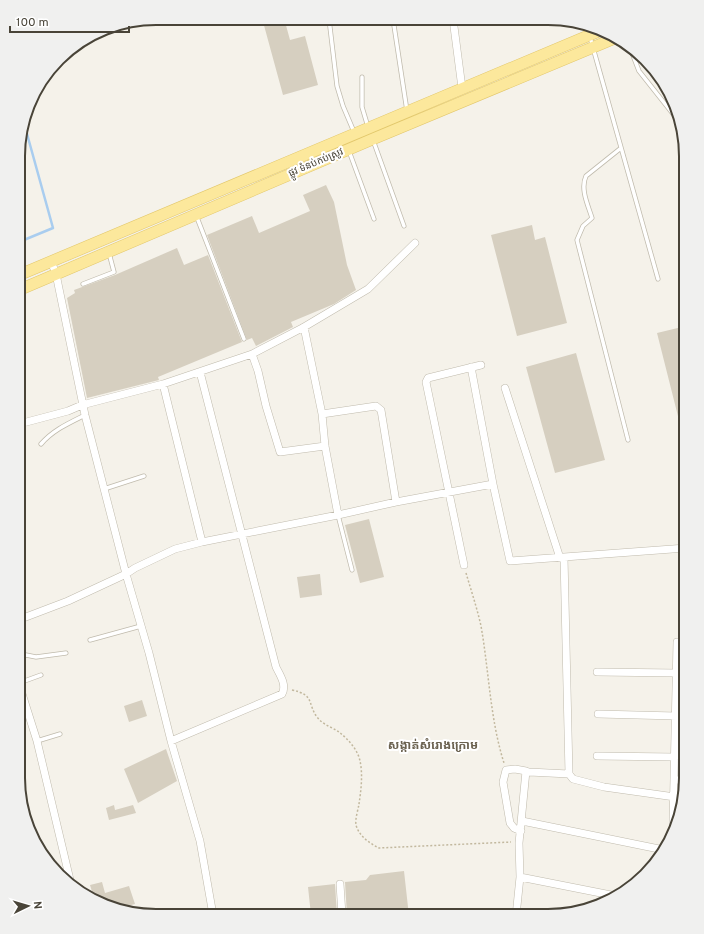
<svg xmlns="http://www.w3.org/2000/svg" width="704" height="934" viewBox="0 0 704 934" font-family="Overpass,'Noto Sans Khmer',sans-serif">
<style>
.lines{fill:none;stroke-linecap:round;stroke-linejoin:round}
.stream{stroke:#a9cdef;stroke-width:2.5}
.building{fill:#d6cfc0}
.lane-casing{stroke:#c0bbad;stroke-width:5}
.street-casing{stroke:#c0bbad;stroke-width:8}
.primary-casing{stroke:#e2c76b;stroke-width:12}
.path{stroke:#c2b89e;stroke-width:1.5;stroke-dasharray:2 2;stroke-linecap:butt}
.lane{stroke:#fff;stroke-width:3.5}
.street{stroke:#fff;stroke-width:7}
.primary{stroke:#fce89c;stroke-width:11}
.labels{text-anchor:middle;dominant-baseline:central;stroke-width:4;stroke-linejoin:round;paint-order:stroke}
.street-label{font-size:10px;fill:#494438;stroke:#fff}
.quarter-label{font-size:12px;font-weight:bold;fill:#6b6250;stroke:#fff}
.rim{fill:none;stroke:#494438;stroke-width:2}
</style>
<rect width="100%" height="100%" fill="#f5f2ea"/>
<g class="lines">
<path class="stream" d="M19 242 53 228 24 123"/>
</g>
<path class="building" d="M262 18H284L290 40 305 36 318 85 283 95Z
M326 185 334 202 347 265 356 290 334 304 291 322 293 327 256 346 252 338 247 340 207 235 252 216 259 233 310 211 303 195Z
M532 225 535 240 545 237 567 323 517 336 491 235Z
M177 248 184 265 208 255 242 342 158 377 159 380 87 398 67 298 75 293 74 290 115 275Z
M686 326V439L684 440 657 333Z
M576 353 605 460 555 473 526 367Z
M369 519 384 577 360 583 345 525Z
M320 574 322 595 300 598 297 577Z
M142 700 147 716 129 722 124 706Z
M166 749 177 781 138 803 124 769Z
M114 805 115 810 133 805 136 813 109 820 106 808Z
M404 871 409 916 347 915 345 882 366 880 370 875Z
M102 882 105 893 129 886 135 904 120 908 94 898 90 885Z
M335 884 337 915H311L308 887Z"/>
<g class="lines">
<g class="lane-casing">
<path id="lane" d="M329 19 337 86 343 106 354 132
M393 19 407 111
M590 37 658 279
M629 45 639 71 677 119
M362 77V107L368 127
M373 140 404 226
M621 148 586 176C580 189 588 205 592 218L583 226 577 240 628 440
M349 151 374 219
M196 215 244 339
M83 284 114 272 109 253
M41 444C53 430 69 423 85 415
M104 489 144 476
M338 515 352 570
M90 640 141 626
M18 657 26 655 36 657 66 653
M19 683 41 675
M37 741 60 734"/>
</g>
<g class="street-casing">
<path id="street" d="M453 19 462 88
M51 261 56 274 85 415 126 574 149 653 171 741 200 841 213 915
M304 327 322 414 325 446 338 515
M252 354 258 371 266 406 280 452 325 446
M471 367 493 484 510 561 686 548
M163 384 202 542
M505 388 560 558
M322 414 376 406 381 410 396 502
M19 424 68 411 82 405 163 384 252 354 304 327 368 289 415 243
M564 557 569 774 573 779 604 787 682 798
M464 565 426 382 428 378 481 365
M18 620 68 601 126 574 135 568 175 549 202 542 338 515 396 502 493 484
M677 659 686 658
M597 672 677 673
M18 681 37 741 71 884
M676 698 686 697
M598 714 676 716
M675 738H686
M171 741 282 694C287 685 280 675 276 667L200 372
M597 756 675 757
M675 780H686
M522 821 664 850
M673 824 677 642
M521 831 514 828 510 823 503 782 506 770 515 769 526 771
M520 877 616 896
M340 884 342 915
M516 916 520 877 519 843 526 771 529 772 569 774"/>
</g>
<g class="primary-casing">
<path id="primary" d="M19 275 597 32
M19 290 373 139 613 39"/>
</g>
<path class="path" d="M466 573C471 590 477 608 481 626 489 671 490 719 504 763
M292 690C315 695 307 703 317 717 323 725 332 727 339 732 348 739 358 750 360 761 363 774 361 791 359 804 358 810 355 819 356 825 359 836 369 843 379 848L511 842"/>
<use href="#lane" class="lane"/>
<use href="#street" class="street"/>
<use href="#primary" class="primary"/>
</g>
<g class="labels">
<g class="street-label">
<text transform="translate(316 163) rotate(-23)">ផ្លូវ ទំនប់កប់ស្រូវ</text>
</g>
<g class="quarter-label">
<text x="433" y="746">សង្កាត់សំរោងក្រោម</text>
</g>
</g>
<path d="M0 0H704V934H0ZM156 25H548A131 131 0 0 1 679 156V778A131 131 0 0 1 548 909H156A131 131 0 0 1 25 778V156A131 131 0 0 1 156 25Z" fill="#f0f0ef" fill-rule="evenodd"/>
<path class="rim" d="M156 25H548A131 131 0 0 1 679 156V778A131 131 0 0 1 548 909H156A131 131 0 0 1 25 778V156A131 131 0 0 1 156 25Z"/>
<g transform="translate(28 906) rotate(85)" stroke="#ffffff" stroke-width="3" paint-order="stroke">
<path d="M0-3L7 15L0 10L-7 15Z" fill="#494438"/>
<text y="-6" font-size="11" font-weight="bold" text-anchor="middle" fill="#494438">N</text>
</g>
<path d="M10 26v6h119v-6" fill="none" stroke="#494438" stroke-width="2"/>
<text x="16" y="26" font-size="12" fill="#494438" stroke="#ffffff" stroke-width="3" paint-order="stroke">100 m</text>
</svg>
